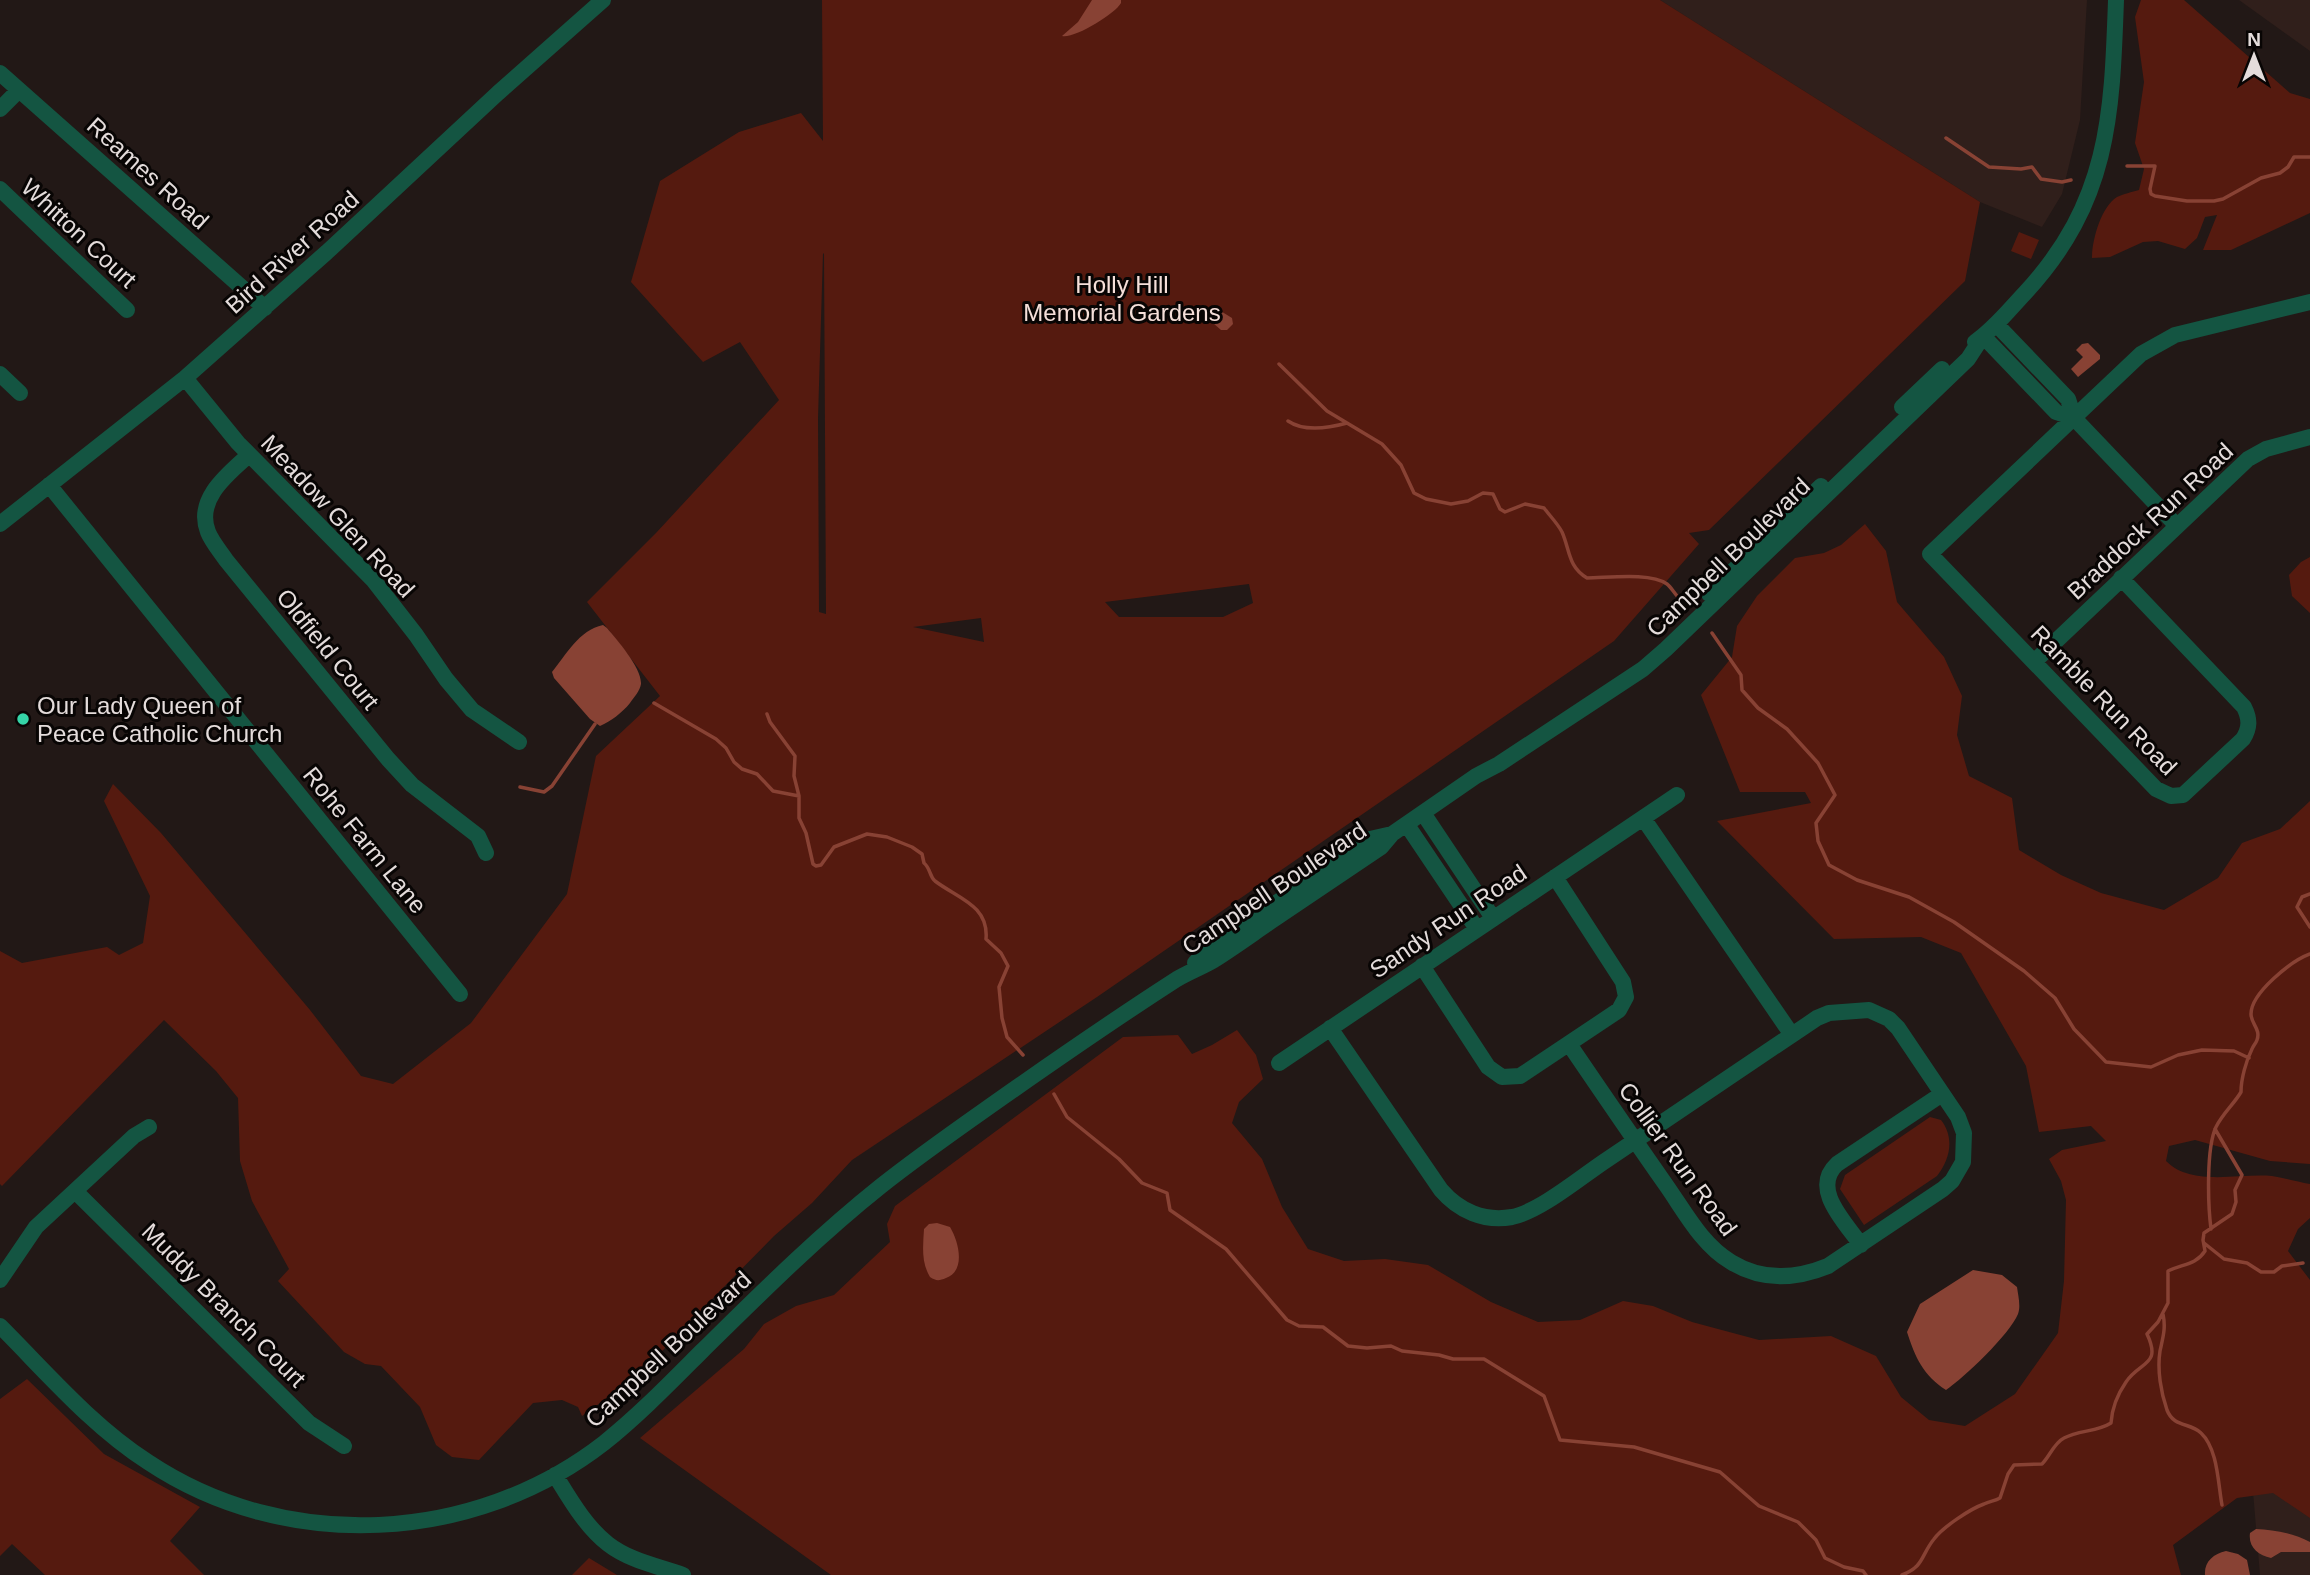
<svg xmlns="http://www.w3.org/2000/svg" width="2310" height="1575" viewBox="0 0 2310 1575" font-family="Helvetica,sans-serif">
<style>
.built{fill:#301f1b}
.green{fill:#551a0f;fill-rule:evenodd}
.water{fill:#884234}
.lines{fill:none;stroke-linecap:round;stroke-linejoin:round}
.stream{stroke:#884234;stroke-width:3.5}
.minor{stroke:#145542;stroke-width:16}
.poi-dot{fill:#35d4a7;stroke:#080504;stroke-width:2.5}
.labels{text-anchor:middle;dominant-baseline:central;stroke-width:6;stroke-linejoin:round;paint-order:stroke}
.street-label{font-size:24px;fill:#e4dcdb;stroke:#080504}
.park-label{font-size:24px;fill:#f5dfd9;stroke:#080504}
.poi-label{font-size:24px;fill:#e4dcdb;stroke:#080504;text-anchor:start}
</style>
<rect width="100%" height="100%" fill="#221816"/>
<path class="built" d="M1660 0H2087L2080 120 2062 194 2042 227 1980 202Z
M2239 0H2310V51Z
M2310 1370V1575H2260L2243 1372Z"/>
<path class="green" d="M822 0H1660L1980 202 1965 281 1709 530 1689 533 1699 544 1614 641 1097 997 852 1160 812 1203 774 1236 717 1294 639 1375 582 1416 578 1407 562 1400 533 1403 479 1460 452 1457 436 1445 420 1407 381 1366 365 1364 344 1352 278 1281 289 1269 252 1201 240 1161 238 1098 216 1071 164 1020 2 1186 0 1184V951L22 963 107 947 119 955 143 943 150 896 104 801 113 784 161 833 310 1010 361 1076 393 1084 471 1023 567 894 596 756 660 696 587 602 656 533 779 400 740 342 703 362 631 282 660 181 739 132 801 113 823 141ZM823 253 824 254 826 614 819 612 818 418ZM1249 584 1253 603 1223 617H1119L1105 602ZM981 618 984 642 913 627Z
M2141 0H2184L2290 93 2310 99V213L2231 250H2203L2217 215 2205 217 2197 238 2185 249 2158 241 2143 242 2110 257 2092 258C2092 240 2101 207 2117 197 2123 194 2132 192 2139 190L2144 169 2135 143 2144 82 2135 17Z
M2019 232 2039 240 2031 259 2011 251Z
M1865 524 1886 551 1897 602 1944 657 1962 696 1957 735 1969 776 2012 798 2019 850 2061 875 2101 893 2164 910 2218 878 2242 843 2280 829 2310 801V1164L2270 1161 2195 1140 2169 1146 2166 1161C2192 1187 2238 1173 2272 1176 2285 1178 2298 1182 2310 1184V1218L2298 1229 2288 1251 2310 1280V1518L2273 1493 2237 1498 2173 1545 2181 1575H831L640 1438 744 1349 764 1324 796 1306 834 1295 890 1242 887 1224 895 1206 1123 1037 1178 1035 1192 1054 1212 1045 1237 1030 1256 1055 1263 1079 1239 1102 1232 1123 1262 1159 1282 1207 1308 1249 1344 1261 1385 1259 1428 1265 1491 1302 1538 1322 1580 1320 1623 1301 1653 1306 1692 1322 1759 1340 1831 1336 1876 1356 1901 1397 1929 1420 1965 1426 2015 1394 2058 1333 2064 1281 2066 1200 2061 1181 2049 1159 2062 1150 2106 1141 2091 1126 2039 1132 2026 1066 1961 953 1921 937 1834 939 1717 821 1811 803 1805 792H1740L1701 695 1732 657 1737 626 1757 596 1795 558 1824 553 1841 545Z
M2310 557V613L2292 596 2289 575 2301 562Z
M1930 1117 1941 1120C1955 1138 1950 1159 1937 1176L1864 1225 1840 1189 1845 1175Z
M27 1379 104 1454 200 1507 170 1541 204 1575H45L12 1544 0 1556V1399Z
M589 1558 617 1575H572Z"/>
<path class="water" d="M1092 0H1121V3C1115 14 1074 39 1062 36L1078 22Z
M1219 310 1232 318 1233 324 1227 330H1221L1213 323 1212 314Z
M2088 343 2100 355V359L2078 377 2071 369 2083 357 2076 350 2082 344Z
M603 625 607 628C617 640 642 668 641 684 640 691 634 697 630 703 622 713 611 721 600 726L590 719 554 678 552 672C566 655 579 630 603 625Z
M937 1223 950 1227C959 1242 966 1271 946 1278 939 1281 936 1281 930 1277 921 1262 923 1246 924 1229L929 1224Z
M1973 1270 2002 1275 2017 1287C2018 1295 2021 1306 2018 1314 2009 1335 1965 1377 1946 1390 1923 1375 1915 1357 1907 1332L1920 1304Z
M2256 1529C2274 1530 2294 1533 2310 1542V1552H2281L2271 1558C2258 1555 2248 1547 2250 1533Z
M2226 1551 2238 1554 2247 1560 2250 1575H2205C2204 1562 2213 1554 2226 1551Z"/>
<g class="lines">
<path class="stream" d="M1946 138 1989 167 2021 169 2032 167 2041 179 2062 182 2071 180
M2127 166H2155L2150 189 2151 194 2155 196 2187 201H2214L2223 199 2261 178 2280 173 2288 167 2294 157H2310
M1279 364 1327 411 1382 444 1401 465 1414 493 1426 499 1451 504 1468 501 1483 493 1493 494 1500 509 1505 512 1525 504 1544 508C1550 516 1558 524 1562 532 1570 550 1568 567 1587 578 1607 578 1650 572 1667 584 1671 587 1674 593 1678 597
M1288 421C1304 432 1329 428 1347 423
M1712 633 1741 675 1742 690 1758 708 1787 729 1818 763 1835 795 1816 823 1818 841 1829 865 1857 880 1909 897 1954 922 2024 971 2055 998 2074 1029 2106 1062 2151 1067 2178 1055 2202 1050 2234 1051 2249 1058
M654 703 716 739 726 748 734 762 742 769 757 774 773 791 799 796
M767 714 770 722 795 756 794 776 799 796V818L806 833 813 864 816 866 821 865 834 847 867 834 887 837 912 847 922 854 924 863C931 869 929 876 935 881 957 898 989 905 986 939L1001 953 1008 966 999 987 1002 1018 1007 1037 1023 1055
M520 787 544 792 552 786 595 724
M2310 894 2302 897 2297 907 2310 927
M1054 1094 1067 1117 1119 1159 1142 1183 1167 1193 1170 1210 1226 1249 1287 1320 1299 1326 1323 1327 1348 1346 1367 1348 1391 1346 1402 1351 1439 1355 1453 1359H1484L1544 1396 1560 1440 1634 1447 1720 1472 1759 1506 1798 1522 1816 1540 1825 1558 1844 1567 1863 1571 1866 1575
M2211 1229C2208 1206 2206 1148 2216 1127 2223 1113 2234 1104 2241 1092 2241 1079 2246 1061 2252 1049 2253 1046 2256 1043 2257 1040 2261 1029 2251 1024 2251 1014 2251 993 2291 961 2310 954
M2204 1243 2224 1259 2247 1263 2261 1272H2274L2282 1266 2303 1263
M2163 1314C2166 1328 2163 1337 2160 1351 2157 1370 2161 1393 2167 1410 2174 1428 2190 1422 2201 1433 2218 1449 2218 1484 2222 1505
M1902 1575C1924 1567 1921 1555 1934 1539 1943 1527 1970 1509 1984 1504 1990 1501 1995 1501 2000 1498L2008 1474 2014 1465 2042 1464C2050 1456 2054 1443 2064 1438 2079 1430 2097 1432 2111 1423 2112 1408 2117 1395 2126 1382 2140 1361 2162 1366 2147 1334L2158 1322 2168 1303V1271C2182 1264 2196 1265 2205 1251L2203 1240 2204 1233 2232 1214 2236 1202 2235 1190 2242 1175 2215 1129"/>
<path class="minor" d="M0 73 265 308
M0 109 19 90
M0 189 127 310
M1996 324 2068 399 2074 418 2177 526
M1983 336 2056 412 2074 418
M1975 342C1994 329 2009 310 2025 293 2109 202 2112 117 2116 0
M0 374 20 393
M185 378 238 443 374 581 416 635 446 679 472 710 519 742
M1902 407 1942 369
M249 455C228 474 195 499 208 532 212 542 220 551 226 560L388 759 412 785 478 836 486 853
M49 485 460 994
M0 524 185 378 327 252 498 93 603 0
M2121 578 2244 707C2250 719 2250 728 2243 739L2183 795 2171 796 2156 789 1930 554 2141 354 2175 335 2310 302
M1709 594 1821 486
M2034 662 2248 459 2266 449 2310 437
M1423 813 1493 918
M1643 818 1792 1035
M1407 825 1477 929
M1195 963 1210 948 1370 839 1392 834
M1422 966 1488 1067 1502 1077 1520 1076 1619 1010 1626 997 1623 982 1555 877
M1330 1028 1441 1190C1459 1211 1484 1222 1512 1217 1541 1211 1582 1176 1608 1159 1677 1112 1747 1065 1817 1018L1829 1013 1869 1010 1889 1019 1898 1028 1958 1117 1964 1133 1963 1162 1952 1181 1943 1189 1828 1266C1796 1279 1762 1281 1731 1262 1702 1245 1685 1212 1666 1185 1633 1138 1601 1091 1569 1044
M1279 1063 1677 795
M75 1191 309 1423 344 1446
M1861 1245C1846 1223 1810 1189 1837 1164L1942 1094
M0 1280 36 1227 134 1136 149 1127
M0 1326C47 1373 92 1426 148 1462 286 1554 474 1544 604 1443 639 1415 670 1383 702 1351 760 1294 817 1237 881 1186 920 1155 962 1126 1003 1097 1060 1057 1118 1017 1177 979 1189 972 1202 967 1214 960 1233 948 1251 935 1270 922 1307 897 1344 872 1381 847L1392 834 1476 776 1499 764 1643 669 1666 649 1968 359 1983 336
M555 1475C570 1499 585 1526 608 1544 630 1561 658 1566 683 1575"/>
</g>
<circle class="poi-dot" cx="23" cy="719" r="7"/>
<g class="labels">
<g class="street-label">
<text transform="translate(148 173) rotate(42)">Reames Road</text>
<text transform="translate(79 233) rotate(43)">Whitton Court</text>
<text transform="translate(292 252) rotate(-42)">Bird River Road</text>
<text transform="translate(338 516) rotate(47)">Meadow Glen Road</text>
<text transform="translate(2150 521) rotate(-43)">Braddock Run Road</text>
<text transform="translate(1728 557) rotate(-44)">Campbell Boulevard</text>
<text transform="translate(328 649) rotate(51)">Oldfield Court</text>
<text transform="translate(2104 700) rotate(46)">Ramble Run Road</text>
<text transform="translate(365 840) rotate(51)">Rohe Farm Lane</text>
<text transform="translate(1274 888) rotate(-34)">Campbell Boulevard</text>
<text transform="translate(1448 921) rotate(-34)">Sandy Run Road</text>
<text transform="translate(1678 1159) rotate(54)">Collier Run Road</text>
<text transform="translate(224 1305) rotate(45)">Muddy Branch Court</text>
<text transform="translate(668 1349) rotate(-43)">Campbell Boulevard</text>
</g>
<g class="park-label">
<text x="1122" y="284">Holly Hill<tspan x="1122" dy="28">Memorial Gardens</tspan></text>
</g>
<g class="poi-label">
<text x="37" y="705">Our Lady Queen of<tspan x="37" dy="28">Peace Catholic Church</tspan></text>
</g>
</g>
<g transform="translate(2254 56)" stroke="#080504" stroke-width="5" paint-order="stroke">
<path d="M0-5L12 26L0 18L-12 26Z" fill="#e4dcdb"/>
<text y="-10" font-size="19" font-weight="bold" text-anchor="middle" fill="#e4dcdb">N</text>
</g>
</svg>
